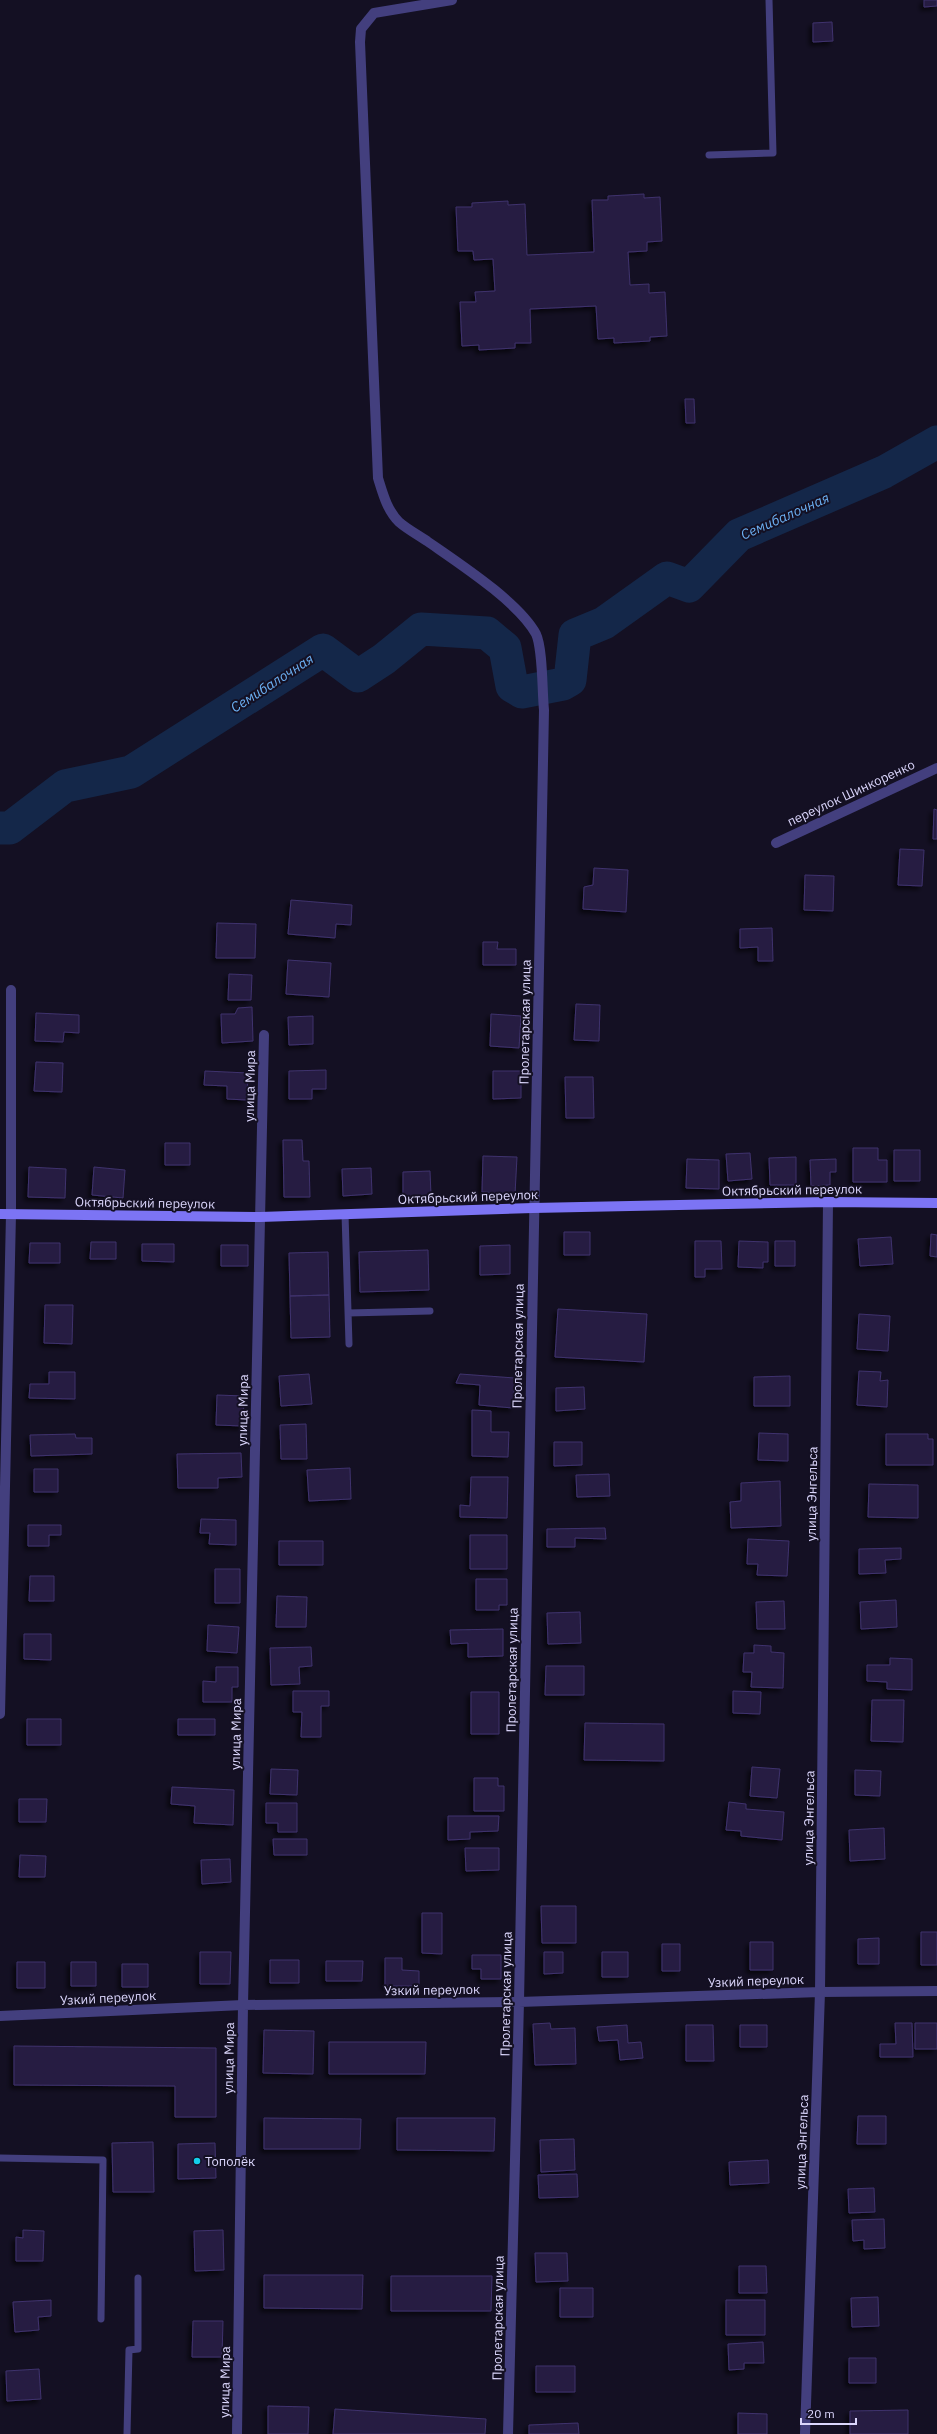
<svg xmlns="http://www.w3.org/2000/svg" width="937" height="2434" viewBox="0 0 937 2434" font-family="'IBM Plex Sans',sans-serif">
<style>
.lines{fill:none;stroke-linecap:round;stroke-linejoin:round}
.river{stroke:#142749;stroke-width:33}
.building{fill:#261e42;stroke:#3f326d;filter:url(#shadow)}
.lane{stroke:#433f7e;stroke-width:7}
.street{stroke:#433f7e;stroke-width:10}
.secondary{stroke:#7c74f4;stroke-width:10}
.poi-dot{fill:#13ceea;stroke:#141023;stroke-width:1.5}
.labels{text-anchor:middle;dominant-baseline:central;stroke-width:4;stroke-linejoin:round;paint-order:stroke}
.street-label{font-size:13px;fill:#dbd6fc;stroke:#141023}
.poi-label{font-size:13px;fill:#dbd6fc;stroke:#141023;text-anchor:start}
.water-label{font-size:14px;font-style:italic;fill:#6cb0f3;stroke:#141023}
</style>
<defs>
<filter id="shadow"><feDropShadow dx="-3.5" dy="3.5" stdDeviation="2" flood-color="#0009"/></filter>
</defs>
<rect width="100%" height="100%" fill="#141023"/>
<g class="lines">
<path class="river" d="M0 828H10L65 786 131 772 323 650 358 676 384 659 421 629 487 633 505 648 512 686 522 692 563 684 570 680 575 635 604 623 667 578 689 586 739 535 884 472 937 442"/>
</g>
<path class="building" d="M924 0H937V6L924 7Z
M832 22 833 41 813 42V23Z
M644 194V198L660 197 662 241 647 242V251L628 252 630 285 649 284V293L665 292 667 336 650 337V341L614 343V338L598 339 596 306 530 309 531 343H515V348L479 350V345L462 346 460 302H476L475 292 495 291 493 259 474 260 473 251H458L456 207H472V203L508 201V205L525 204 527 255 594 252 592 200H608V196Z
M685 399H694L695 423H686Z
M934 809 937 810V839H933Z
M900 849 924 850 922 886 898 885Z
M594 868 628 870 626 912 583 909 584 887 593 885Z
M805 875 834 876 833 911 804 910Z
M291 900 352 905 351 925 336 924 335 938 288 934Z
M217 923 256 924 255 958H216Z
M772 928 773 961H758V947L740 948V929Z
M483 942H498L497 949H516V965H483Z
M288 960 331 963 329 997 286 994Z
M229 974 252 975 251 1000H228Z
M576 1004 600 1005 599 1041 574 1040Z
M252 1007 253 1041 222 1043 221 1014H235L238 1008Z
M36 1013 79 1015V1033L64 1032 63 1042 35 1041Z
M491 1014 521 1016 519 1048 490 1046Z
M313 1016V1044L289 1045 288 1017Z
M36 1062 63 1063 62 1092 34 1091Z
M326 1070V1089H312V1099H289V1071Z
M205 1071 248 1073 247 1100 227 1099V1086L204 1085Z
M493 1071H521V1098L493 1099Z
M565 1077H593L594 1118H566Z
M283 1140H302L303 1161H309L310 1197H284Z
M165 1143H190V1165H165Z
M853 1148H878V1160H887V1182H853Z
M894 1150H920V1181H894Z
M750 1153 752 1179 728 1181 726 1154Z
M483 1156 517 1157 515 1194 482 1192Z
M796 1157V1185H770L769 1158Z
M687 1159 719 1160V1189L686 1188Z
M836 1159V1172H830V1185L811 1186 810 1160Z
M29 1167 66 1169 65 1198 28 1197Z
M94 1167 125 1170 123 1198 92 1195Z
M371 1168 372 1194 343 1196 342 1169Z
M430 1171 431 1195 403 1196V1172Z
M564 1232H590V1255H564Z
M931 1234 937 1235V1257L930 1256Z
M891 1237 893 1264 860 1266 858 1239Z
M695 1241H721L722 1269H705V1277H695Z
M739 1241 768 1242V1262H763V1268L738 1267Z
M775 1241H795V1266H775Z
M91 1242H116V1259H90Z
M30 1243H60V1263H29Z
M142 1244H174V1262L142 1261Z
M221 1245H248V1266H221Z
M510 1245V1274L480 1275V1246Z
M428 1250 429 1290 360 1292 359 1252Z
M328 1252 329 1295 290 1296 289 1253Z
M329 1295 330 1337 291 1338 290 1296Z
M45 1305H73L72 1344 44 1343Z
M558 1309 647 1314 644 1362 555 1357Z
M859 1314 890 1316 888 1351 857 1349Z
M859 1371 881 1372 880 1381 888 1380 887 1407 857 1405Z
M49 1372H75V1399L29 1398 30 1384H49Z
M309 1374 312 1404 281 1406 279 1376Z
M460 1374 515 1378 513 1408 479 1405 480 1385 456 1383Z
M790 1376V1406H754V1377Z
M584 1387 585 1409 556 1411V1388Z
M217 1395 244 1396 243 1426 216 1425Z
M472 1410 491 1411V1432H509L508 1457 472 1456Z
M306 1424 307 1459H281L280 1425Z
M759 1433 788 1434V1461L758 1460Z
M75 1434 76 1438H92V1454L31 1456 30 1435Z
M886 1434H928V1439H933V1465H886Z
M554 1442H582V1465L554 1466Z
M241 1453 242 1477 218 1478V1488H178L177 1454Z
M350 1468 351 1499 309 1501 307 1470Z
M34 1469H58V1492H34Z
M609 1474 610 1496 577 1497 576 1475Z
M471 1477H508L507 1518 460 1517V1505L470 1506Z
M780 1481 781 1526 731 1528 730 1502 741 1501V1483Z
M869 1484 918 1485V1518L868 1517Z
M201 1519 236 1520V1545L209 1544 210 1533H200Z
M28 1525H61V1535H49V1546H28Z
M605 1528 606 1539 575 1538V1547H547V1529Z
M470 1535H507V1569H470Z
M748 1539 789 1541 787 1576 757 1575 758 1564H747Z
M279 1541H323V1565H279Z
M901 1548V1559L885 1560 886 1573 859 1574V1549Z
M215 1569H240V1603H215Z
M30 1576H54V1601H29Z
M476 1579H507V1605H499V1610H476Z
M277 1596 307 1597 306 1627H276Z
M896 1600 897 1627 861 1629 860 1602Z
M784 1601 785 1629H757L756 1602Z
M580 1612 581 1643 548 1644 547 1613Z
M208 1625 239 1627 237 1653 207 1651Z
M503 1629V1656L468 1657V1643L451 1644 450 1630Z
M24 1634H51V1660L24 1659Z
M754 1645 771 1646V1652L784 1653 783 1688 751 1687 752 1672H743L744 1653H754Z
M311 1647 312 1666 299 1667 300 1684 271 1685 270 1648Z
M890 1658 912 1659V1690L887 1689V1682L867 1681V1665H890Z
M546 1666H584V1695H545Z
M216 1667H238V1687H232V1702H203V1681L216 1682Z
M293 1691H329V1706H321V1737H301L302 1712H293Z
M733 1691 761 1692 760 1714 733 1713Z
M471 1692H499V1734H471Z
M872 1700H904L903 1742 871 1741Z
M27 1719H61V1745H27Z
M178 1719H215V1735H178Z
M585 1723 664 1724V1761L584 1760Z
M752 1767 780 1769 777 1798 750 1796Z
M271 1769 298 1770 297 1795 270 1794Z
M855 1770 881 1771 880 1796 855 1795Z
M474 1778H498V1786H504V1811H474Z
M172 1787 234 1790 233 1825 194 1823 195 1806 171 1804Z
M19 1799H47L46 1822H19Z
M729 1802 746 1804V1809L784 1812 782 1840 741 1836V1831L726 1830Z
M266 1803H297V1832H278V1823H266Z
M448 1816H499L498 1831 470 1832V1839L448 1840Z
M884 1828 885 1859 850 1861 849 1830Z
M273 1839H307V1855H274Z
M465 1848H499V1870L466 1871Z
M20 1855 46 1856 45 1877H19Z
M230 1859 231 1882 202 1884 201 1860Z
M541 1906H576V1943H542Z
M422 1913H442V1954L422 1953Z
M921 1932H937V1965H921Z
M879 1938V1964H858V1939Z
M750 1942H773V1970H750Z
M662 1944H680V1971H662Z
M200 1952H231L230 1984H200Z
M544 1952H563V1973L544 1974Z
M602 1952H628V1977H602Z
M472 1955H501V1979H481V1969H472Z
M385 1958H402V1970L419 1971V1986H385Z
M270 1960H299V1983H270Z
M326 1961H363L362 1981H326Z
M17 1962H45V1988H17Z
M71 1962H96V1986H71Z
M122 1964H148V1987H122Z
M550 2023 551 2029 575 2028 576 2064 535 2065 533 2024Z
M895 2023H912L913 2057H880V2044H896Z
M915 2023H937V2049H915Z
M627 2025 628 2043 641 2042 643 2058 620 2060 618 2040 599 2041 597 2027Z
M686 2025H713L714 2061H686Z
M740 2025H767V2047H740Z
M264 2030 314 2031 313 2074 263 2073Z
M329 2042H426L425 2074H329Z
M14 2046 216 2048V2117H175V2086L14 2085Z
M858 2116H886V2144H857Z
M264 2118 361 2119 360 2149H264Z
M397 2118H495L494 2151 397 2150Z
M574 2139 575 2170 541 2172 540 2140Z
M153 2142 154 2192H113L112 2143Z
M215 2143 216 2178 178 2179V2144Z
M768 2160 769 2183 730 2185 729 2162Z
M577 2174 578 2197 539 2198 538 2175Z
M874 2188 875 2212 849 2213 848 2189Z
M884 2219 885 2248 864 2249V2240L853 2241 852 2220Z
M23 2230 44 2231 43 2261H16V2237L23 2238Z
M223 2230 224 2270 195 2271 194 2231Z
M535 2253H567L568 2281 536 2282Z
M739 2266H766L767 2293H739Z
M264 2275H363L362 2309 264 2308Z
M391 2276H492L491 2311H391Z
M560 2288H593V2317H560Z
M878 2297 879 2326 852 2327 851 2298Z
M51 2300V2316L38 2317 39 2330 15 2332 13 2302Z
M726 2300H765V2335H726Z
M193 2321H223L222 2357H192Z
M763 2342 764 2363H744V2369L729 2370 728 2344Z
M849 2358H876V2383H849Z
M536 2366H575V2392H536Z
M39 2369 41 2399 7 2401 6 2371Z
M268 2406 309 2407 308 2434H268Z
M335 2409 486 2419 485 2434H333Z
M908 2410V2434H850V2411Z
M738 2413 767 2414V2434H738Z
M578 2423 579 2434H529V2425Z"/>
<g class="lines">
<path class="lane" d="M709 155 773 153 769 0
M345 1214 349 1344
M348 1313 430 1311
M0 2158 103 2160 101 2319
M127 2434 129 2350 138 2349V2278"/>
<path class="street" d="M452 0 374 13 361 29 360 42 378 478C383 494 387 510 399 522 407 529 418 535 427 541 457 562 519 602 536 634 543 649 542 691 544 710L519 2002 508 2434
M776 843 937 768
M0 1714 11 1214V990
M0 2016 243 2005 519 2002 820 1992 937 1991
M237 2434 243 2005 264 1035
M805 2434 820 1992 828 1202"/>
<path class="secondary" d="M0 1214 260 1217 533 1208 828 1202 937 1203"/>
</g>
<circle class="poi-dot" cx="197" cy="2161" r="4"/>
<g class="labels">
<g class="street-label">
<text transform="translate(851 793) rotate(-25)">переулок Шинкоренко</text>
<text transform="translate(525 1022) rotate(-89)">Пролетарская улица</text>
<text transform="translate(250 1086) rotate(-89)">улица Мира</text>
<text transform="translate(792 1190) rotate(-1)">Октябрьский переулок</text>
<text transform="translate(468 1197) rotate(-2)">Октябрьский переулок</text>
<text transform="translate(145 1203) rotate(1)">Октябрьский переулок</text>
<text transform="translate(518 1346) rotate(-89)">Пролетарская улица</text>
<text transform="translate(243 1410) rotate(-89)">улица Мира</text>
<text transform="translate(812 1494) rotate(-89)">улица Энгельса</text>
<text transform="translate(512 1670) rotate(-89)">Пролетарская улица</text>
<text transform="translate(236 1734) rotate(-89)">улица Мира</text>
<text transform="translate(809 1818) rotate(-89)">улица Энгельса</text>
<text transform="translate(756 1981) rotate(-2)">Узкий переулок</text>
<text transform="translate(432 1990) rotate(-1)">Узкий переулок</text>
<text transform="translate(506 1994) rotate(-89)">Пролетарская улица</text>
<text transform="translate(108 1998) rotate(-3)">Узкий переулок</text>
<text transform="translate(229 2058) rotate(-89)">улица Мира</text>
<text transform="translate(802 2142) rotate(-88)">улица Энгельса</text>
<text transform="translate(498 2318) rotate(-89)">Пролетарская улица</text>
<text transform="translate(225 2382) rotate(-89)">улица Мира</text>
</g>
<g class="poi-label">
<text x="205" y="2161">Тополёк</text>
</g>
<g class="water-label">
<text transform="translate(785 516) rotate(-24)">Семибалочная</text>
<text transform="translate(272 683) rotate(-33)">Семибалочная</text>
</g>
</g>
<path d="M801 2418v6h55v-6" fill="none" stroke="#dbd6fc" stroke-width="2"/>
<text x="807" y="2418" font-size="12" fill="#dbd6fc" stroke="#141023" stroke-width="3" paint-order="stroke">20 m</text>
</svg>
